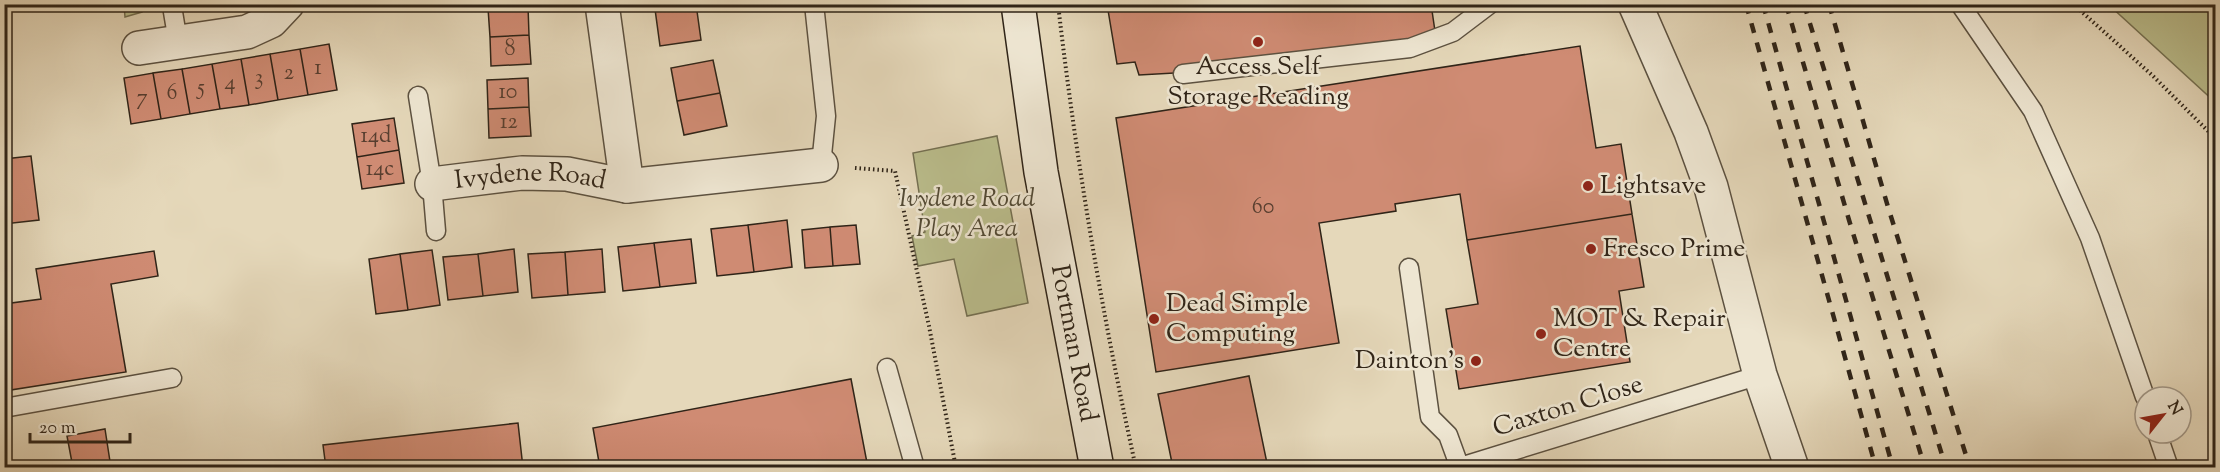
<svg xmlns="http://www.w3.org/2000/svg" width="2220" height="472" viewBox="0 0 2220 472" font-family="'Sorts Mill Goudy',serif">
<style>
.green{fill:#babd8c;stroke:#747052;stroke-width:1.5}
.building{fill:#cf8b73;stroke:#2f2418;stroke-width:1.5}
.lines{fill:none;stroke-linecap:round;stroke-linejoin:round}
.lane-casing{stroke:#5c5140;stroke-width:21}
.street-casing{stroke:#5c5140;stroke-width:36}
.secondary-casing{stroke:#2f2418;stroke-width:36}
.path{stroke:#2f2418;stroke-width:4;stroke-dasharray:1.5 3;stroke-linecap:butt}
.lane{stroke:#eee6d2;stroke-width:18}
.street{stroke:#eee6d2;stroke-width:33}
.secondary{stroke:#eee6d2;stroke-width:33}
.rail{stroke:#2f2418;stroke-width:4.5;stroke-dasharray:10 10;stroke-linecap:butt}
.poi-dot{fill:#8f2418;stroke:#eee6d2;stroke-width:2}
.labels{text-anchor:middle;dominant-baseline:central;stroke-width:5;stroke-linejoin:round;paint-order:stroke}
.number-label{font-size:22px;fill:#573e2f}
.poi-label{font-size:26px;fill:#2f2418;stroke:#eee6d2;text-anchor:start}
.street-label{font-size:26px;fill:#2f2418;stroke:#eee6d2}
.park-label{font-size:26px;font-style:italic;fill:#524a35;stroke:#eee6d2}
</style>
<rect width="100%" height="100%" fill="#e5d8ba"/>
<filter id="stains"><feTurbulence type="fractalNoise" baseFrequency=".00333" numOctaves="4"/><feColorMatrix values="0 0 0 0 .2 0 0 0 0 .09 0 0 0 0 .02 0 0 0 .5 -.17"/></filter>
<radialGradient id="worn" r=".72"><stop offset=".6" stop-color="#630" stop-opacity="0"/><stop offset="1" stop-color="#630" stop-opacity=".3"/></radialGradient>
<path class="green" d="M124 5V4L149 5 142 12 125 17Z
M2109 5H2215V102Z
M997 136 1028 303 967 316 954 259 918 266 912 236 925 232 913 153Z"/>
<path class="building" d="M655 4H685L655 9Z
M685 4H696L701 40 660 46 655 9Z
M1107 4H1431L1436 38 1228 70 1139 75 1135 62 1117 64Z
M528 6 529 35 490 37 488 8Z
M529 35 531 64 491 66 490 37Z
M329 44 337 90 308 95 300 49Z
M1580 46 1596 148 1621 144 1632 214 1467 240 1460 194 1395 204 1396 211 1319 223 1339 343 1156 372 1116 118Z
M300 49 308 95 278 100 270 54Z
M270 54 278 100 249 105 241 59Z
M241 59 249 105 220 109 212 64Z
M713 60 720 93 677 101 671 68Z
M212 64 220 109 190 114 182 69Z
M182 69 190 114 161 119 153 73Z
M153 73 161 119 131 124 124 78Z
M528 78 529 107 488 109 487 80Z
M720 93 727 126 684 135 677 101Z
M529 107 531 136 489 138 488 109Z
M394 118 399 150 357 157 352 124Z
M399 150 404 183 362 189 357 157Z
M31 156 39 220 4 224V159Z
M1632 214 1644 287 1619 291 1630 362 1459 389 1446 309 1478 304 1467 240Z
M787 220 792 267 754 272 748 225Z
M748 225 754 272 717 276 711 229Z
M856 225 860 264 833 266 830 227Z
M830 227 833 266 805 268 802 230Z
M691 239 696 283 660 287 654 243Z
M654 243 660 287 623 291 618 247Z
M514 249 518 292 483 296 478 254Z
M602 249 605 292 568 295 565 252Z
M432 250 440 305 408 310 400 254Z
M154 251 158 276 111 284 126 372 4 391V304L41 299 36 269Z
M565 252 568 295 532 298 528 254Z
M400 254 408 310 376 314 369 259Z
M478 254 483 296 448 300 443 257Z
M1249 376 1268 468H1173L1158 394Z
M851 379 868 468H600L593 428Z
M518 423 523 468H326L323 445Z
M105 429 111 468H73L67 436Z
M1694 463 1695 468H1677Z"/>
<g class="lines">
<g class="lane-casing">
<path id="lane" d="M814 4 826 116 821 165
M1960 4 2033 111 2090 238 2145 397
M172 6 178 42
M1183 74 1410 48 1453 32 1490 4
M418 96 432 184 436 231
M1409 268 1430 417 1448 435 1460 468
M887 368 915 468
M4 408 172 378
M2157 433 2169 468
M1460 467 1760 375"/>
</g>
<g class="street-casing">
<g id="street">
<path d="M602 4 627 186"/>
<path d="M1635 4 1691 132 1711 187 1760 375 1792 468"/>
<path d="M139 48 247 32 271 21 287 4"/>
<path id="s1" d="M432 184 522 173 567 174 627 186 821 165"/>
</g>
</g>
<g class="secondary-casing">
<g id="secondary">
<path id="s2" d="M1018 4 1041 172 1097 468"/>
</g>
</g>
<path class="path" d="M1058 4C1076 160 1102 315 1136 468
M2073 4 2152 75 2216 139
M855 168 895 171 929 326 956 468"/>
<use href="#lane" class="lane"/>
<use href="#street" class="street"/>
<use href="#secondary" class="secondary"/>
<path class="rail" d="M1746 4 1876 468
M1763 4 1893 468
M1786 4 1849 220 1925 468
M1804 4 1946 468
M1829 4 1888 207 1970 468"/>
</g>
<g class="poi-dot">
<circle cx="1258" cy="42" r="6"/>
<circle cx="1588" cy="186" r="6"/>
<circle cx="1591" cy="249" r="6"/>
<circle cx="1154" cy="319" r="6"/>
<circle cx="1541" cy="334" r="6"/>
<circle cx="1476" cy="361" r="6"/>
</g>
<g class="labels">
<g class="number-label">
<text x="510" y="50">8</text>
<text x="318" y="69">1</text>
<text x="289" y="74">2</text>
<text x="259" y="79">3</text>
<text x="230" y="84">4</text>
<text x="201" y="89">5</text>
<text x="508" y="93">10</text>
<text x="172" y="94">6</text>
<text x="142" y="99">7</text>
<text x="509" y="123">12</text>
<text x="376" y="137">14d</text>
<text x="380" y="170">14c</text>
<text x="1263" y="208">60</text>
</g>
<g class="poi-label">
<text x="1258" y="67" text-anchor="middle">Access Self<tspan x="1258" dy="30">Storage Reading</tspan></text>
<text x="1600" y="186">Lightsave</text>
<text x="1603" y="249">Fresco Prime</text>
<text x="1166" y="304">Dead Simple<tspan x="1166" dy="30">Computing</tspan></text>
<text x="1553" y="319">MOT &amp; Repair<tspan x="1553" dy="30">Centre</tspan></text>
<text x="1464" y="361" text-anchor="end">Dainton's</text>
</g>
<g class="street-label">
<text stroke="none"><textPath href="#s1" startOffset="99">Ivydene Road</textPath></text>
<text stroke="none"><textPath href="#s2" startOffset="344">Portman Road</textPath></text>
<text transform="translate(1568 407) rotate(-17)">Caxton Close</text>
</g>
<g class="park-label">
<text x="967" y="199">Ivydene Road<tspan x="967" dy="30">Play Area</tspan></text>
</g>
</g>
<rect width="2220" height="472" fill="none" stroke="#e5d8ba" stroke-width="24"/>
<rect x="6" y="6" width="2208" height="460" fill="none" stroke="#2f2418" stroke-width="3"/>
<rect x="12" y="12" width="2196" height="448" fill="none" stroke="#2f2418" stroke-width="1.5"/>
<g transform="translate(2163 415) rotate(59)"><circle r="28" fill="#eee6d2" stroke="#a29888" stroke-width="1.5"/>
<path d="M0-4.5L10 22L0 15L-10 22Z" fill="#8f2418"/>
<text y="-9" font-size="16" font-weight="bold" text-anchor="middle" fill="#2f2418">N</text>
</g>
<path d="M30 433v9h100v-9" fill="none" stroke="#2f2418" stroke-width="3"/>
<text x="39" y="433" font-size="18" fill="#2f2418" stroke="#eee6d2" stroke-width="4.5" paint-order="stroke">20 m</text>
<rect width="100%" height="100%" filter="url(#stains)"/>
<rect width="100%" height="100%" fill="url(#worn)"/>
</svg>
